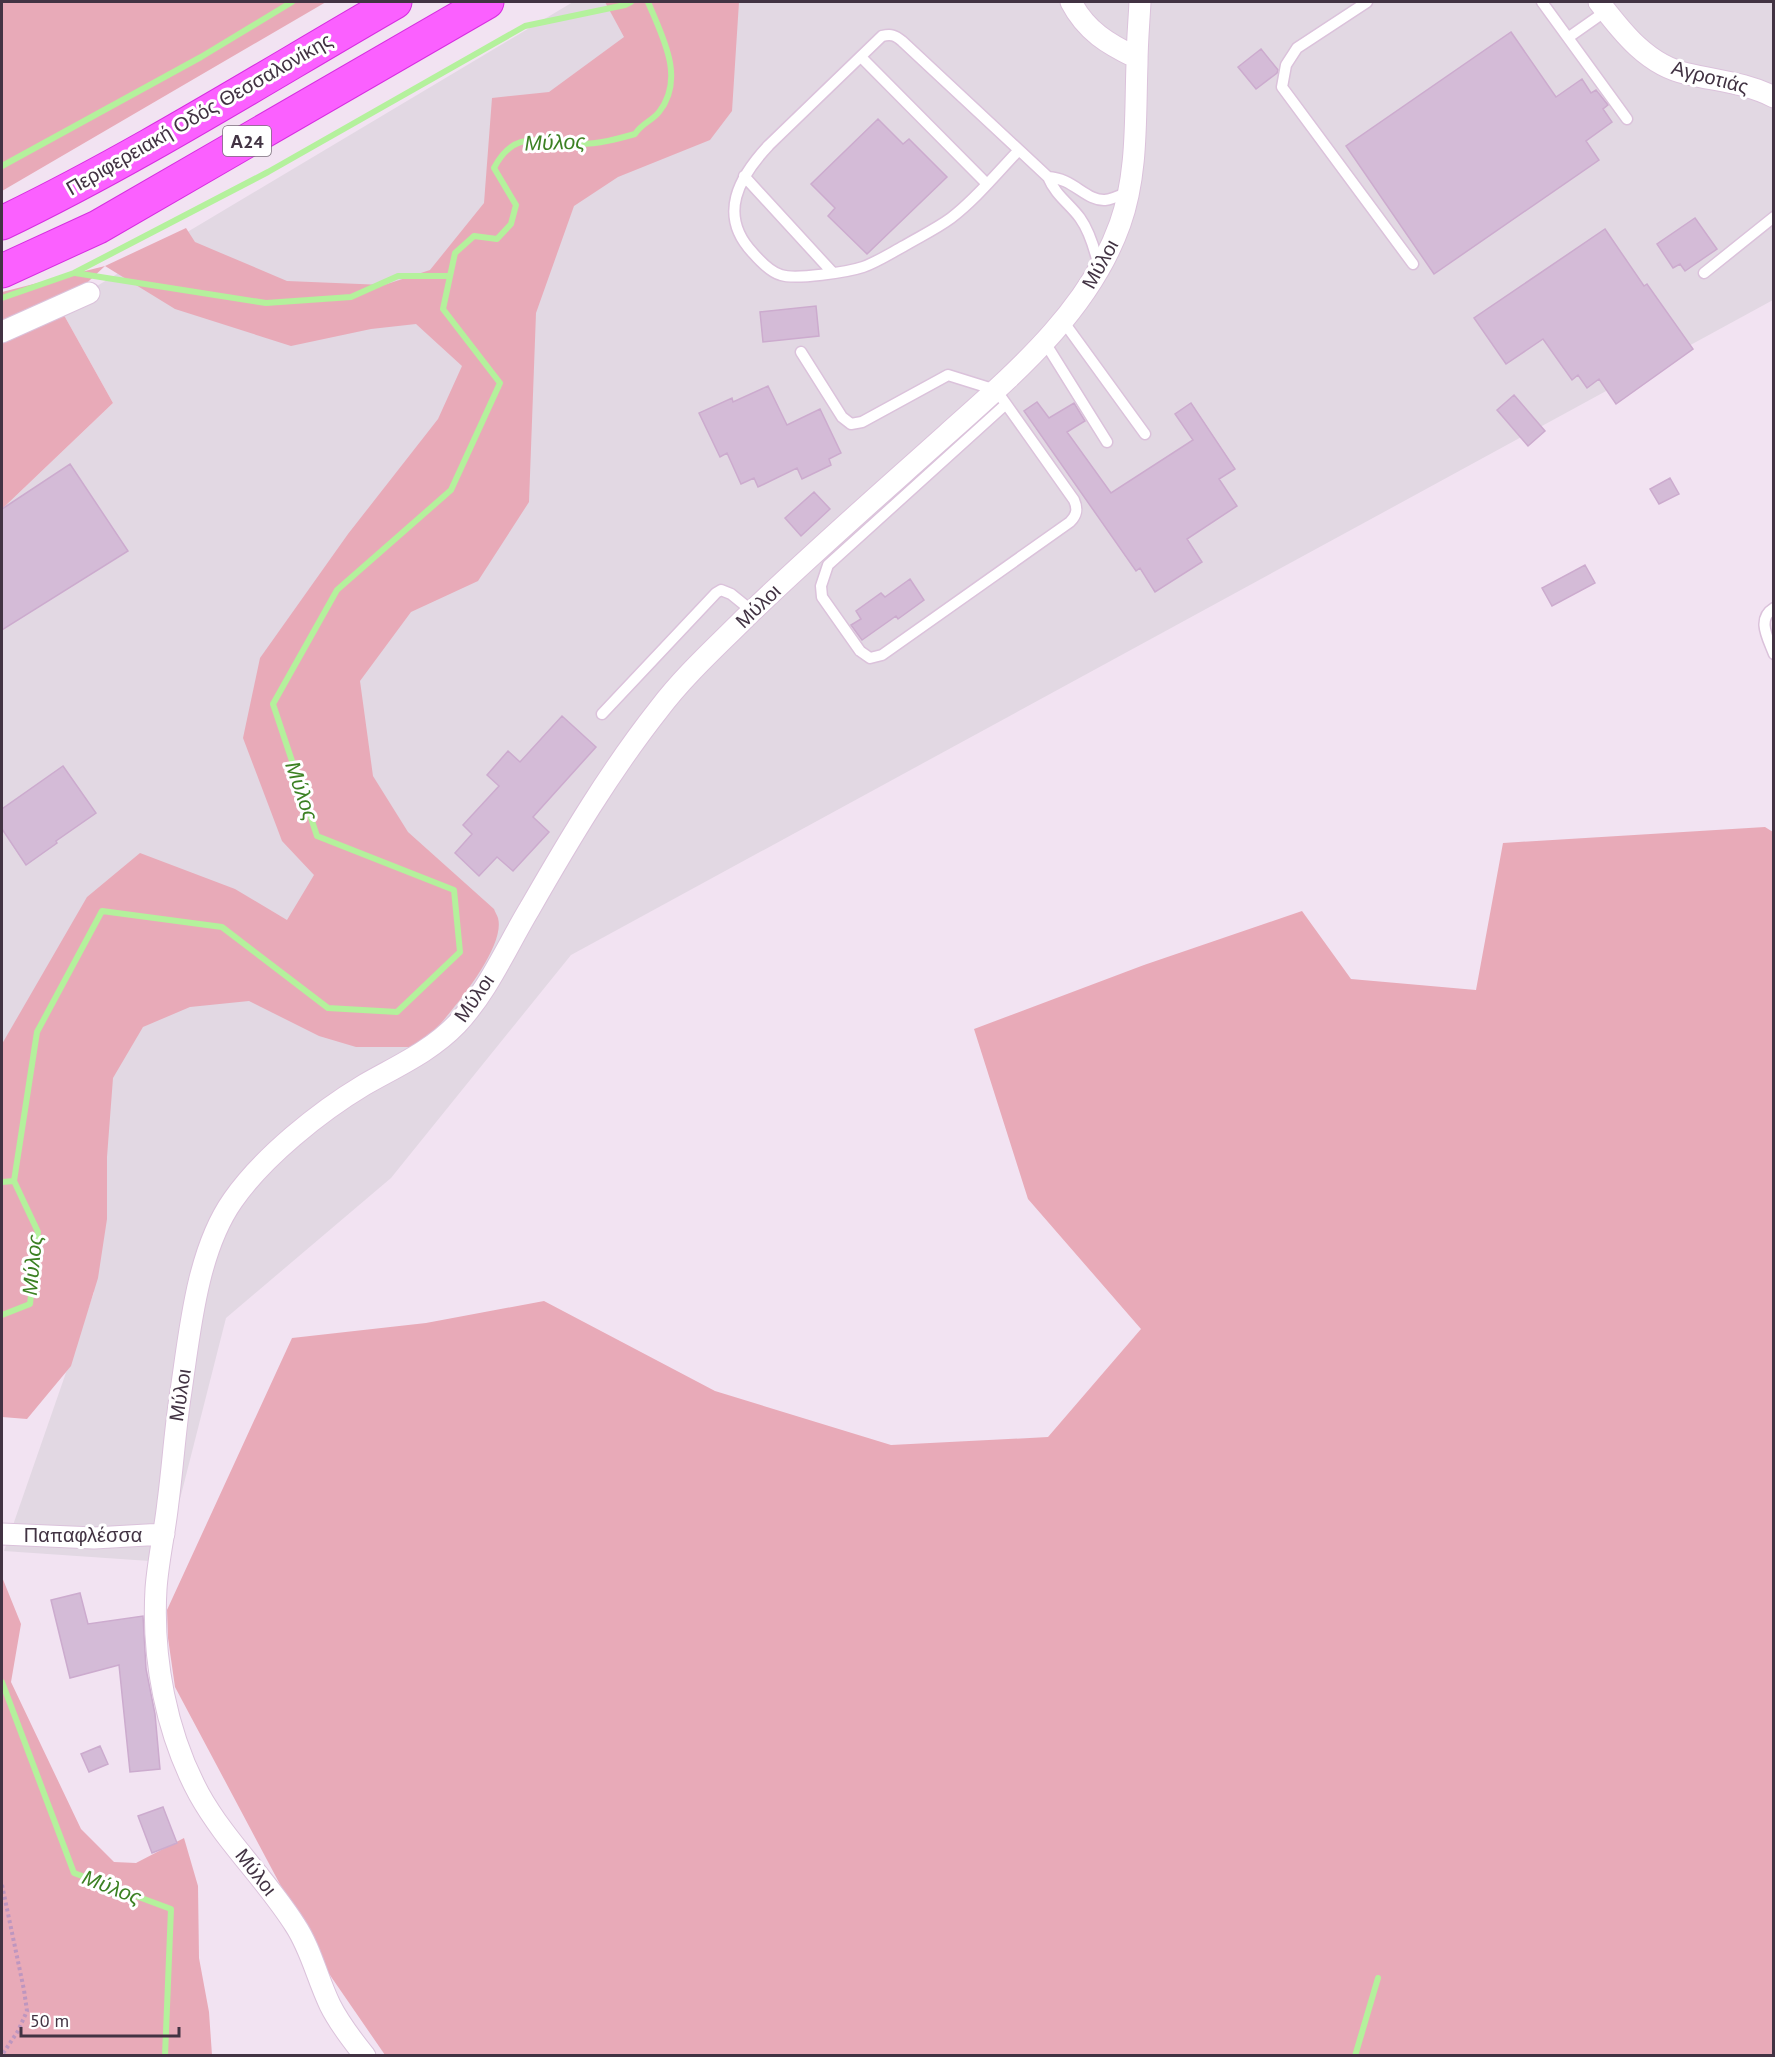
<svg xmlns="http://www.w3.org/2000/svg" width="1775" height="2057" viewBox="0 0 1775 2057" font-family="'PT Sans',sans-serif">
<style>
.industrial{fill:#e2d8e3}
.green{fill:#e8aab8}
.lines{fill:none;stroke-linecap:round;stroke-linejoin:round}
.stream{stroke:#b4f19c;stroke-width:6}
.building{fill:#d4bbd7;stroke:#ccabce;stroke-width:1.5}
.lane-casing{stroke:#dbc2db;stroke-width:13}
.street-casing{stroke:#dbc2db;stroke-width:23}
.highway-casing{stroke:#d62ee0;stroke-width:35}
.path{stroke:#be96bf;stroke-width:4;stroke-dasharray:3 3;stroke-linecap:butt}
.lane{stroke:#fff;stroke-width:10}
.street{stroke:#fff;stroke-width:21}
.highway{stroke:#fb60ff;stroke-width:33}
.labels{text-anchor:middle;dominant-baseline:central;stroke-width:6;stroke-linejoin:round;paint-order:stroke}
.shield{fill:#fff;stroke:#7b707b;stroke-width:1.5}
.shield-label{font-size:18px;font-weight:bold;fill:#423343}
.street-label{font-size:20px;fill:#423343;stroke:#fff}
.water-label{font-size:21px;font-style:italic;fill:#3c8123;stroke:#fff}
</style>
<rect width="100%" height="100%" fill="#f2e3f2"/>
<path class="industrial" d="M573 2H1773V300L571 955 391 1178 226 1318 164 1562 4 1551 94 1292 2 1291V509L113 403 60 308Z"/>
<path class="green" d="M2 2H326L2 191Z
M605 2H739L732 111 710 140 618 177 574 206 536 313 529 502 478 581 411 612 360 681 373 776 408 832 494 909C495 912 497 915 498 918 507 950 441 1025 419 1047H356L319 1036 249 1001 190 1007 143 1027 113 1078 107 1157V1219L98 1278 71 1366 27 1419 2 1417V1044L87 897 140 853 235 889 287 920 314 875 282 841 243 738 260 658 348 534 438 419 462 366 416 324 371 329 291 346 175 309 105 266 60 308 113 403 2 509V292L105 266 186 228 195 242 287 281 384 285 430 270 484 203 492 98 549 92 624 37Z
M1765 827 1773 832V2055H385L323 1965 175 1687 168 1638 167 1610 292 1338 426 1323 544 1301 715 1391 891 1445 1048 1437 1141 1329 1028 1199 974 1029 1144 965 1302 911 1351 979 1476 990 1503 843Z
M2 1577 21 1624 11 1682 81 1829 114 1862 136 1863 184 1838 198 1886 199 1958 209 2012 212 2055H2Z"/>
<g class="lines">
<path class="stream" d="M2 166 201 57 292 2
M75 273 266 303 351 297 398 276H450
M2 298 74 273 268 172 525 26 625 5 631 2
M2 1182 14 1181
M2 1315 30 1304 38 1232 14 1181 37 1032 102 911 222 927 328 1008 397 1012 460 952 454 890 317 836 273 704 337 590 451 490 500 383 443 309 455 253 474 236 497 239 511 224 516 205 494 168C516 126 543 144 580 144 599 144 617 139 635 134 642 123 652 121 659 112 686 78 662 36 648 2
M2 1682 74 1873 171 1909 165 2056
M1355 2056 1378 1978"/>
</g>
<path class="building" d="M1511 32 1556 97 1582 79 1591 93 1596 90 1608 105 1603 109 1612 122 1586 141 1599 160 1434 274 1346 146Z
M1261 49 1278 70 1277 73 1256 89 1238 67Z
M878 119 903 144 909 139 947 177 867 254 828 216 835 208 811 184Z
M1695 218 1717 249 1685 271 1680 264 1673 268 1657 244Z
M1605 229 1644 286 1647 284 1693 349 1616 404 1599 379 1587 388 1578 375 1572 380 1543 339 1506 364 1474 318Z
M816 306 819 336 763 342 760 312Z
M768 386 787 425 820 409 841 453 829 459 831 465 802 479 797 468 758 487 754 478 741 484 727 453 720 457 699 413 732 398 733 402Z
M1514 395 1545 431 1528 446 1497 410Z
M1037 402 1049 418 1074 403 1085 421 1067 432 1111 493 1193 440 1175 414 1191 403 1235 469 1219 479 1237 506 1187 539 1202 562 1155 592 1140 568 1136 571 1024 411Z
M70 464 128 551 2 630V509Z
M1670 478 1679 494 1659 504 1650 489Z
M814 492 830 509 801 536 785 518Z
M1585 565 1595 583 1552 606 1542 588Z
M910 579 924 600 898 619 896 616 862 640 851 625 861 619 856 611 881 593 885 597Z
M562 716 596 747 533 817 549 832 513 871 497 857 479 876 455 853 472 834 463 825 499 786 487 775 508 751 520 762Z
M63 766 96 813 56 841 57 843 26 865 2 829V809Z
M80 1593 88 1624 143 1616 146 1669 155 1714 160 1769 130 1772 119 1665 70 1678 51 1600Z
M100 1746 108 1764 89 1772 81 1754Z
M163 1807 177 1843 152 1853 138 1816Z"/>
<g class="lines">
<g class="lane-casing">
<path id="lane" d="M1367 2 1297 48 1286 65 1282 87 1413 264
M1542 2 1627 119
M1569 37 1606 11
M861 57 987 184
M1019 150C997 173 976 199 951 218 936 229 919 237 904 246 891 253 877 262 863 267 848 272 795 280 781 275 770 272 760 261 753 253 717 215 739 177 769 145L882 36C891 34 895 35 902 41L1048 177C1056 196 1069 203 1080 218 1090 232 1095 250 1099 267
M744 176 833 273
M1048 177C1073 178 1086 201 1105 200 1113 199 1121 195 1128 192
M1704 273 1774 217
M1063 321 1145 434
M1044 341 1107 442
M801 352 842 417 851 424 862 422 948 375 996 390 1006 404 1074 500C1078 509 1077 515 1070 522L882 655 870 658 860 651 822 597 821 586 828 565 1006 404
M1774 608C1756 619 1768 638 1774 654
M602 714 716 593 721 590 731 594 752 611"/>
</g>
<g class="street-casing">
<path id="street" d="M1071 2C1086 31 1108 44 1137 58
M1599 2C1622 32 1648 66 1688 74 1718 81 1746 83 1774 97
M2 332 89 293
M2 1534 94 1538 164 1534
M365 2056C352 2040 339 2023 330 2005 317 1978 311 1949 295 1925 266 1879 225 1841 199 1794 166 1733 152 1658 156 1589 158 1560 165 1531 168 1502 173 1465 175 1428 181 1391 190 1330 197 1251 233 1200 263 1157 319 1112 364 1085 397 1066 430 1052 457 1024 488 991 507 946 530 908 569 840 610 771 659 709 684 676 715 648 744 619 810 555 879 495 947 434 1014 374 1089 311 1120 224 1138 174 1135 117 1137 64 1137 43 1139 22 1140 2"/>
</g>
<g class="highway-casing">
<path id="highway" d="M2 223C137 158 265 77 395 2
M2 271 98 227 487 2"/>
</g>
<path class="path" d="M2 1885 24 1990 27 2011 18 2031 2 2055"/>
<use href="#lane" class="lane"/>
<use href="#street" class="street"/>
<use href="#highway" class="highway"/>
</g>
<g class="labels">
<rect class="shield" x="223" y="126" width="48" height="30" rx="4.5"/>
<g class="shield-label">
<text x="247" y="141">Α24</text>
</g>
<g class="street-label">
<text transform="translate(1710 77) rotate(15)">Αγροτιάς</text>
<text transform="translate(199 114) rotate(-30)">Περιφερειακή Οδός Θεσσαλονίκης</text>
<text transform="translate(1100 264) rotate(-61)">Μύλοι</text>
<text transform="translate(758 606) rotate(-44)">Μύλοι</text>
<text transform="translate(474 998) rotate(-55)">Μύλοι</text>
<text transform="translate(180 1395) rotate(-81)">Μύλοι</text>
<text x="83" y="1535">Παπαφλέσσα</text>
<text transform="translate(256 1872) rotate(52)">Μύλοι</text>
</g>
<g class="water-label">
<text transform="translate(555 142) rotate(-2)">Μύλος</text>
<text transform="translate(302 791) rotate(71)">Μύλος</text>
<text transform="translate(32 1265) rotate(-85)">Μύλος</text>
<text transform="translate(112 1887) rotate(21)">Μύλος</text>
</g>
</g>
<rect width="1775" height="2057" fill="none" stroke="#423343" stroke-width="6"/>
<path d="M21 2027v9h158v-9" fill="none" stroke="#423343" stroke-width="3"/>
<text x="30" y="2027" font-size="18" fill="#423343" stroke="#ffffff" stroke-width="4.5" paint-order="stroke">50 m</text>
</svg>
